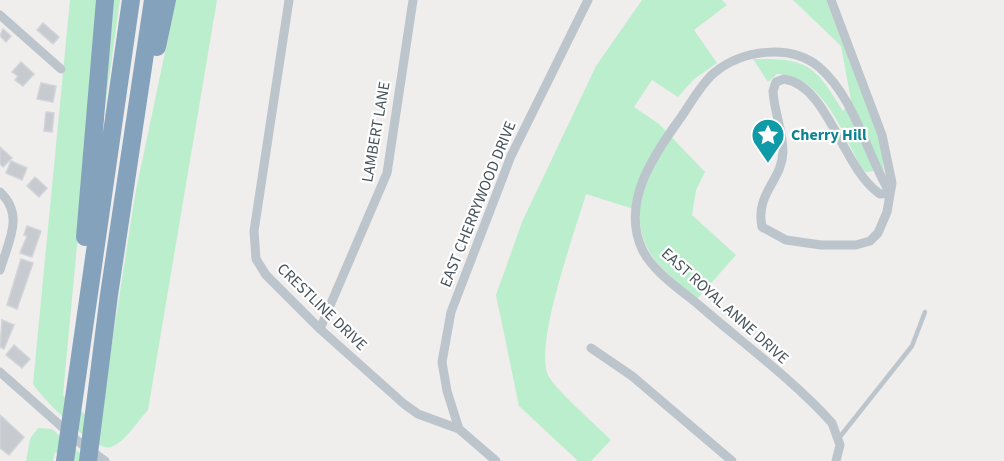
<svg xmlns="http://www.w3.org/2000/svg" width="1004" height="461" viewBox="0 0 1004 461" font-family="'Source Sans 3',sans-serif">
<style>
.green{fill:#bec}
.building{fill:#c7cbd0;stroke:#d1d4d9;stroke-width:1.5}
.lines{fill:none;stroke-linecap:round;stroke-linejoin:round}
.lane{stroke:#bcc5cc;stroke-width:4.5}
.street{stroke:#bcc5cc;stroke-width:9}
.highway{stroke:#85a2bc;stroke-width:18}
.labels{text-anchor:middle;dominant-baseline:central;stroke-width:4.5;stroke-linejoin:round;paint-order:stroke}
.street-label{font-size:16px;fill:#46525a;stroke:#fff}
.culture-label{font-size:16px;font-weight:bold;fill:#0d838f;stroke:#fff;text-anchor:start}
</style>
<rect width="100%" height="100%" fill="#f0eded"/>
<path class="green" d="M70 0H100L63 395 99 427 135 195 176 0H217L148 410C137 422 126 441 111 447 95 453 42 398 33 384Z
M110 0H120L105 108 103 100Z
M642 0H722L727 5 694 30 717 63 694 79 678 97 652 80 634 107 659 124 705 172 696 190 692 215 736 255 697 299C668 274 637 254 640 211L586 194C576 229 532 348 549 377 558 392 596 425 611 440L591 461H578L519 406 496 295 522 222 596 66Z
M793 0H826L880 137 884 170 866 172 862 169C843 134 823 75 777 74L768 82 753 59C808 58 815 65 843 111L851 100 841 46Z
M38 428 52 429 89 461H65L55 452 53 461H26L30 439Z"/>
<path class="building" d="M43 23 59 37 53 44 37 30Z
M3 29 11 36 6 42 0 36Z
M21 62 34 74 23 86 15 80 18 76 12 72Z
M41 83 56 86 53 102 37 99Z
M46 112 54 113 52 132 44 131Z
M0 147 12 158 3 167 0 164Z
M11 161 27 168 22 180 6 173Z
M35 177 47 188 39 197 27 186Z
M27 226 41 231 32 257 20 253 27 236 24 235Z
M21 259 33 263 17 309 7 305Z
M2 320 14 325 4 349 0 347Z
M14 345 30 359 22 368 6 355Z
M0 415 24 437 9 455 0 448Z"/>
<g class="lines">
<path class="lane" d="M839 438 912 346 925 312"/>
<path class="street" d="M289 0 254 231 256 259 266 275 320 329 404 404 418 414 459 429 496 461
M831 0 882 135 892 183 887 212 878 233 870 241 856 245H821L786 240 762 227C755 193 782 181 783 152 783 131 774 111 773 91L776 82 784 79C828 85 842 168 880 194L890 193
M0 15 61 69
M0 192C25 215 8 242 0 270
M320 329 387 173 413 0
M591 348 632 376 732 461
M0 372 79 442 105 461
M459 429 447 391 442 362 451 312 511 156 588 0
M836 461 840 445 832 423C793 380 744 344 700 306 681 290 653 272 642 249 621 203 653 156 679 120 690 105 700 85 714 73 742 50 790 43 819 67 855 98 866 153 890 193"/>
<path class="highway" d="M157 47 167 0
M85 237 105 0
M65 461 131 0
M88 461 109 295 153 0"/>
</g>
<defs>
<g id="sight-pin" transform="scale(1.725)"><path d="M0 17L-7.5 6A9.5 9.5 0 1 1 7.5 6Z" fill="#0f9aa8" stroke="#fff"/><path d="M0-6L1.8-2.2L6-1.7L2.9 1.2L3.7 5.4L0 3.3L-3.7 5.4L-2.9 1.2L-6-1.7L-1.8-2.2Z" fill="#fff"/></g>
</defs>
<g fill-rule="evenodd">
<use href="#sight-pin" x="768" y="135"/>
</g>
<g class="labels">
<g class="street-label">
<text transform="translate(376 132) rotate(-80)">LAMBERT LANE</text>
<text transform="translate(478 204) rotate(-68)">EAST CHERRYWOOD DRIVE</text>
<text transform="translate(725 306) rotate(42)">EAST ROYAL ANNE DRIVE</text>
<text transform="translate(322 307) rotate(44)">CRESTLINE DRIVE</text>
</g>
<g class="culture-label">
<text x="791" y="135">Cherry Hill</text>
</g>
</g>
</svg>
